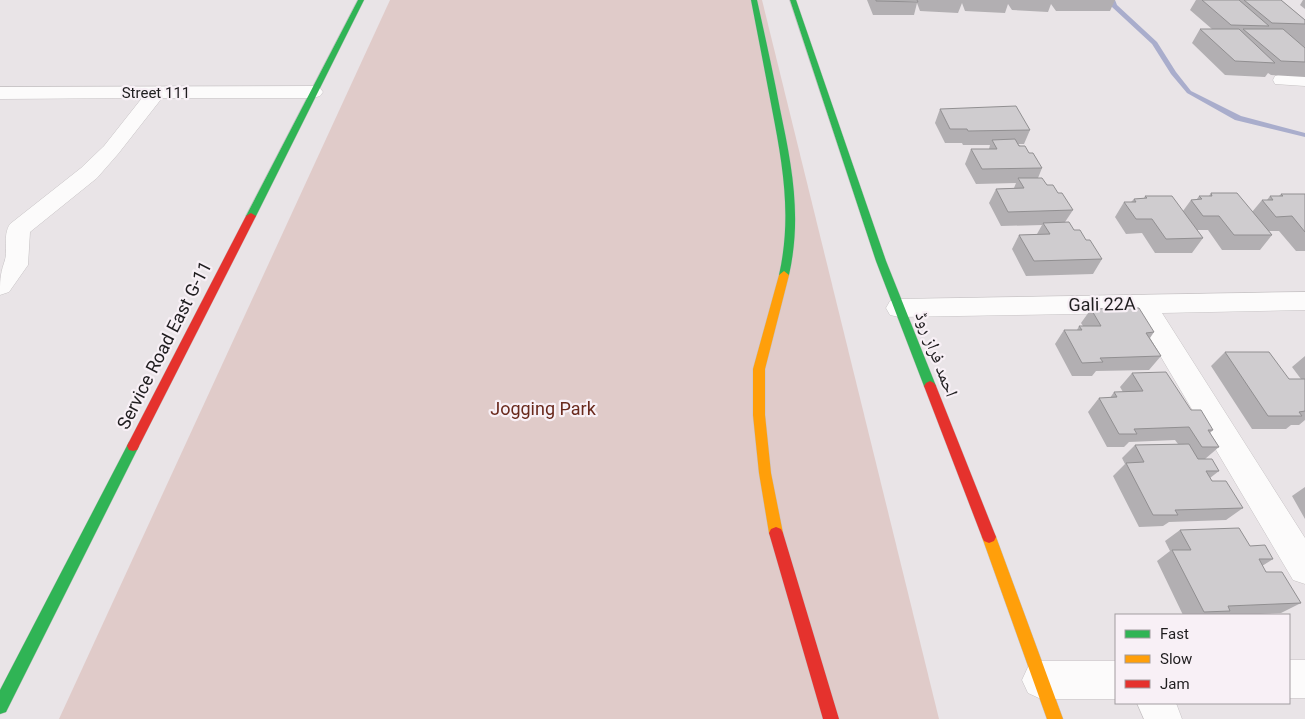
<svg xmlns="http://www.w3.org/2000/svg" width="1305" height="719" viewBox="0 0 1305 719" font-family="Roboto,'Noto Naskh Arabic',sans-serif">
<style>
.green{fill:#e0cbc9}
.lines{fill:none;stroke-linecap:round;stroke-linejoin:round}
.stream{fill:#a9adcc;fill-rule:evenodd}
.street-casing{stroke:#c6c2c4;stroke-width:1}
.fast-casing{stroke:#c6c2c4;stroke-width:1}
.slow-casing{stroke:#c6c2c4;stroke-width:1}
.jam-casing{stroke:#c6c2c4;stroke-width:1}
.street{fill:#fcfbfb;fill-rule:evenodd}
.fast{fill:#30b455;fill-rule:evenodd}
.slow{fill:#ff9f0a;fill-rule:evenodd}
.jam{fill:#e5322d;fill-rule:evenodd}
.wall{fill:#b2afb2}
.building{fill:#cfcccf;stroke:#918f91}
.labels{text-anchor:middle;dominant-baseline:central;stroke-width:4.5;stroke-linejoin:round;paint-order:stroke}
.far-street-label{font-size:15px;fill:#1f1d1f;stroke:#f8f0f6}
.street-label{font-size:18px;fill:#1f1d1f;stroke:#f8f0f6}
.park-label{font-size:18px;fill:#69291c;stroke:#f8f0f6}
</style>
<rect width="100%" height="100%" fill="#e9e4e7"/>
<path class="green" d="M390 0H762L939 719H59Z"/>
<g class="lines">
<path class="stream" d="M1109 0H1115L1117 5 1157 42 1176 72 1191 91 1241 116 1305 133V137L1235 120 1187 93 1171 74 1152 44 1112 7Z"/>
<g class="street-casing">
<path id="street" d="M1282 74H1305V86L1275 84 1273 80 1275 76Z
M313 86 320 88 323 92 320 96 313 98H162L118 154 97 178 30 232 28 265 9 292 0 295C0 282 0 275 4 263 9 251 2 236 10 224L81 168 104 146 142 98 0 99V87Z
M1305 292V310L1162 313 1305 538V584L1293 580 1135 313 899 317 890 315 886 308 890 301 899 299Z
M1289 660H1305V698H1289Z
M1041 661H1116V699H1041L1028 693 1022 680 1028 667Z
M1137 703H1176L1182 719H1144Z"/>
</g>
<g class="fast-casing">
<path id="fast" d="M358 0H364L256 216 251 219 248 218 246 216Z
M751 0H757C765 36 773 72 780 109 792 166 802 217 789 275L784 279 779 275C792 217 783 166 772 109 765 72 758 36 751 0Z
M790 0H796L886 261 936 386 934 389H926L924 386 876 261Z
M133 441 137 442 139 446 6 712 0 714V690L129 442Z"/>
</g>
<g class="slow-casing">
<path id="slow" d="M784 271 789 275 765 369V415L771 473 783 533 781 537 776 539 771 537 769 533 759 473 753 415V369L779 275Z
M989 531 994 533 996 537 1063 719H1047L982 537 984 533Z"/>
</g>
<g class="jam-casing">
<path id="jam" d="M251 213 256 216 137 450 133 451 129 450 127 446 129 442 246 216Z
M930 381 934 383 936 386 996 537 994 541 989 543 984 541 982 537 924 386 926 383Z
M776 527 781 529 783 533 839 719H823L769 533 771 529Z"/>
</g>
<use href="#street" class="street"/>
<use href="#fast" class="fast"/>
<use href="#slow" class="slow"/>
<use href="#jam" class="jam"/>
</g>
<path class="wall" d="M867 0H1115L1110 11H1056L1051 4 1048 12 1012 10 1008 4 1005 13 965 11 962 3 958 13 920 11 917 3 914 15H873Z
M1196 0H1281L1305 20V77L1271 75 1268 73 1265 77 1225 75 1192 43 1200 29H1212L1190 10Z
M1303 0H1305V9L1300 5Z
M940 109 1030 130 1024 144H1018L1029 153 1042 168 1038 178 1058 193 1073 210 1065 222 1074 230 1086 240 1102 259 1093 274 1026 276 1012 249 1019 235 1037 234 1042 225 1001 226 989 203 996 189 1014 188 1016 183 976 184 965 164 971 149H989L990 145H963L962 143H945L935 123Z
M1211 193 1252 212 1262 200H1267L1270 196H1279L1281 194H1305V251H1296L1279 231H1269L1272 235 1260 250H1222L1208 230H1197L1203 238 1192 253H1155L1142 233 1126 234 1115 217 1124 202H1131L1134 199 1144 198 1145 196 1183 211 1191 200 1197 199 1199 196H1209Z
M1091 309 1154 332 1150 338 1161 356 1149 370 1096 371 1092 376H1072L1055 344 1064 330H1077L1079 326H1083L1081 323Z
M1225 352 1289 379H1301L1292 367 1305 356V420L1299 425H1291L1286 429H1252L1211 366Z
M1132 373 1191 410 1213 430 1210 433 1219 447 1205 459 1219 471 1210 478 1212 481 1243 508 1226 520 1169 522 1163 526 1139 527 1113 476 1125 464 1122 458 1135 445 1178 444 1175 440 1129 442 1124 447H1107L1088 412 1099 398H1110L1114 392H1123L1120 387Z
M1305 487V519L1292 496Z
M1180 530 1250 546 1273 559 1262 566 1266 572 1301 603 1281 613 1236 615H1183L1157 561 1170 551 1165 541Z"/>
<path class="building" d="M876 0H917L918 2 876 1Z
M1202 0H1239L1269 26 1231 25Z
M1244 0H1281L1305 20V24L1272 23Z
M1200 29H1239L1275 63 1235 61Z
M1243 29H1283L1305 48V62L1281 61Z
M1016 106 1030 130 968 131 967 129H950L940 109Z
M1015 139 1019 146H1025L1029 153H1033L1042 168 982 169 971 149H997L992 140Z
M1018 178H1042L1047 185H1053L1058 193H1062L1073 210 1008 212 996 189 1024 188Z
M1211 193H1237L1272 235H1234L1219 216H1203L1191 200 1202 199 1199 196H1212Z
M1281 194H1305V232L1292 216 1276 217 1262 200H1273L1270 196H1283Z
M1145 196H1172L1203 238 1166 239 1152 219H1136L1124 202H1136L1134 199 1147 198Z
M1069 222 1074 230H1080L1086 240H1090L1102 259 1034 261 1019 235 1050 234 1043 223Z
M1139 308 1154 332 1146 333 1161 356 1100 358 1103 362 1082 363 1064 330H1082L1079 326H1101L1091 309Z
M1225 352H1269L1289 379H1305V411L1299 412 1302 416H1268Z
M1166 372 1191 410H1201L1213 430H1208L1219 447H1202L1189 427 1134 429 1137 434H1119L1099 398 1117 397 1114 392 1143 391 1132 373Z
M1189 444 1198 459H1212L1219 471H1206L1212 481H1226L1243 508 1175 510 1178 515H1153L1126 463 1144 462 1135 445Z
M1239 528 1250 546 1265 545 1273 559H1259L1266 572H1282L1301 603 1228 606 1230 611 1204 612 1172 550H1191L1180 530Z"/>
<g class="labels">
<g class="far-street-label">
<text x="156" y="93">Street 111</text>
</g>
<g class="street-label">
<text transform="translate(1102 304) rotate(-1)">Gali 22A</text>
<text transform="translate(164 345) rotate(-63)">Service Road East G-11</text>
<text transform="translate(937 354) rotate(69)">احمد فراز روڈ</text>
</g>
<g class="park-label">
<text x="543" y="408">Jogging Park</text>
</g>
</g>
<rect x="1115" y="614" width="175" height="90" fill="#f8f0f6" stroke="#a19ca0"/>
<rect x="1125" y="630" width="25" height="8" fill="#30b455" stroke="#a19ca0"/>
<text x="1160" y="639" font-size="15" fill="#1f1d1f">Fast</text>
<rect x="1125" y="655" width="25" height="8" fill="#ff9f0a" stroke="#a19ca0"/>
<text x="1160" y="664" font-size="15" fill="#1f1d1f">Slow</text>
<rect x="1125" y="680" width="25" height="8" fill="#e5322d" stroke="#a19ca0"/>
<text x="1160" y="689" font-size="15" fill="#1f1d1f">Jam</text>
</svg>
